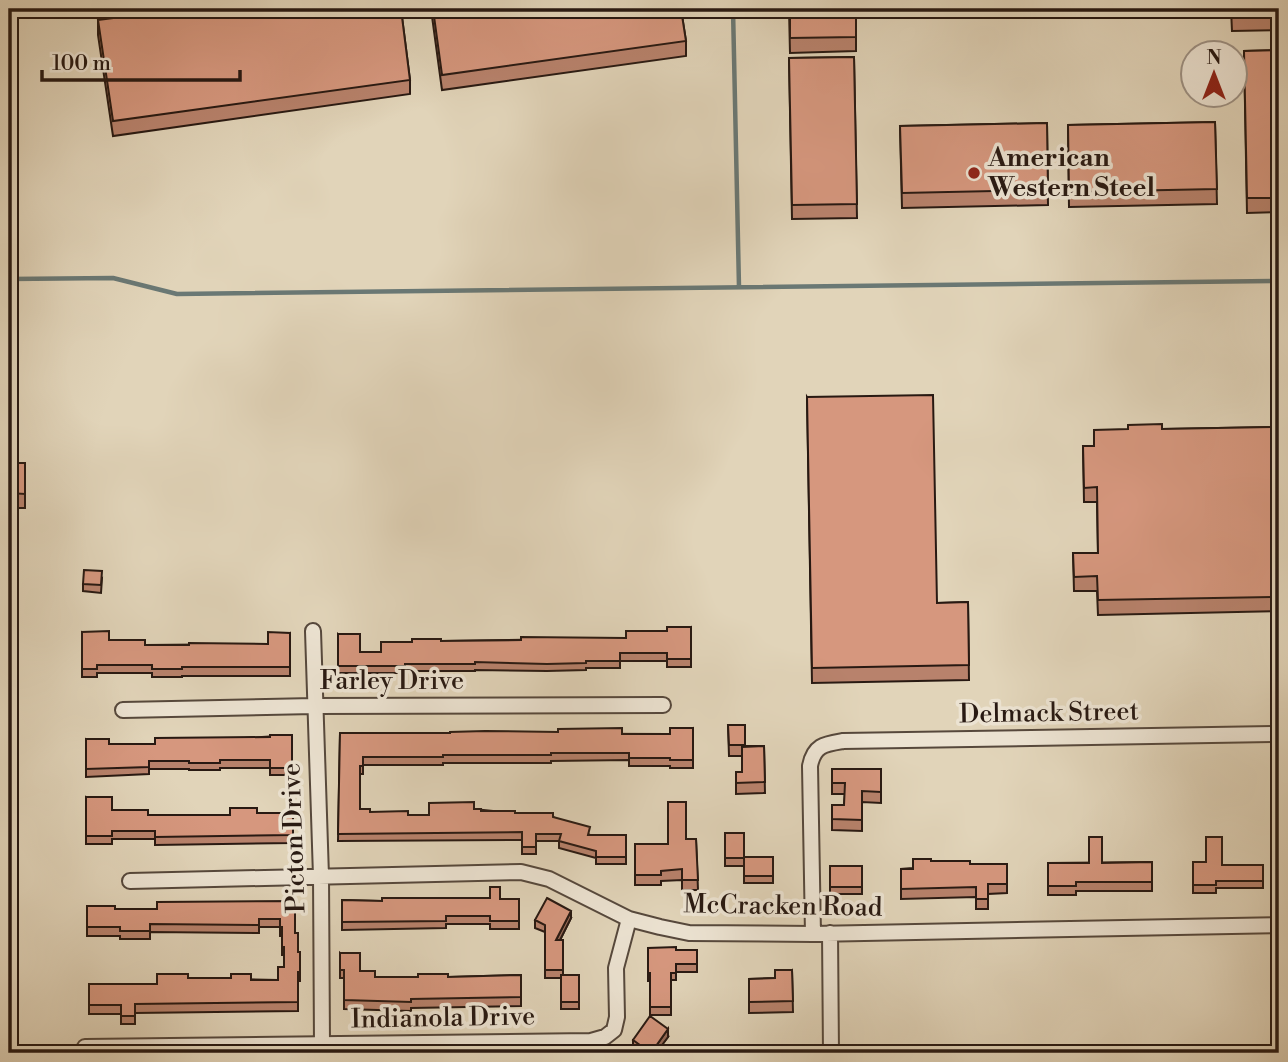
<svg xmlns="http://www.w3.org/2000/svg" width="1288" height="1062" viewBox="0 0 1288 1062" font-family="'Libre Bodoni',serif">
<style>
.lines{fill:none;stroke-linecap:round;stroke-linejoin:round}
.stream{stroke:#6a7874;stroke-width:4.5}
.minor-casing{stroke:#56483c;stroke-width:18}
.minor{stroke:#ece3d2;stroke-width:14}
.wall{fill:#b8826c;stroke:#281912;stroke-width:2}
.shaded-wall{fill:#966a58;stroke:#281912;stroke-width:2}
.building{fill:#d6977e;stroke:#281912;stroke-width:2}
.poi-dot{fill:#8f2418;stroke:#ece3d2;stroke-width:2.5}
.labels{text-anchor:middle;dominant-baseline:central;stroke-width:7;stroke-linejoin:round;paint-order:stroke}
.poi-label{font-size:26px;font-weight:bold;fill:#281912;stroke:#ece3d2;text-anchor:start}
.street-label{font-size:26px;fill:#281912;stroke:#ece3d2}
</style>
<rect width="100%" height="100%" fill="#e1d4b9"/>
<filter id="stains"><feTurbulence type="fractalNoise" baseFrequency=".00286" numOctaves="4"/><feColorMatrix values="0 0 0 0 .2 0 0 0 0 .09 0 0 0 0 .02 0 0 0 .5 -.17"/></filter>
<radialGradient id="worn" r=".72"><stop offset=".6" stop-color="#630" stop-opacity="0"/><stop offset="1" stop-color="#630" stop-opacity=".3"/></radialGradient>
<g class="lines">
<path class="stream" d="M733 9 739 287
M9 279 113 278 177 294 1279 281"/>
<g class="minor-casing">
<path id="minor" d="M313 631 321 876 322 1044
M123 710 314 706 663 705
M130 881 521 872 549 879 629 919 660 927 689 933 813 934 1279 925
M830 933 831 1053
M813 934 810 766C814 745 825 744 843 741L1279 734
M85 1047 591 1041 605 1037 614 1030 617 1017 616 968 629 919"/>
</g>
<use href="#minor" class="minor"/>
</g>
<path class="wall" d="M158 9H401L410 80V94L113 136 98 35V20L158 12Z
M431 9H681L686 41V56L442 90Z
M789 9H856V51L790 53Z
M1231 9H1279V30L1232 31Z
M1279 50V212L1247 213 1244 51Z
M854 57 857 218 792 219 789 58Z
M1215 122 1217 204 1069 207 1068 125Z
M1047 123 1048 205 902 208 900 126Z
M807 397 937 603 968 602 969 680 812 683Z
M1279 427V611L1098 615 1097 591H1074L1073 553H1098L1097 502H1084L1083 446H1094L1162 429Z
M9 463H25V508H9V534Z
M9 560H11V601H9Z
M102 578 101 593 83 591V584Z
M691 627V667H667V661H620V668H586V670L547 671 475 670V671H405V673H338V634L360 652H381L441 641 626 638Z
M82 632 109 640 145 645 268 644 290 633V676H182V677H152V673H97V677H82Z
M728 725H745V746H764L765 793 736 794V772H742V756H729Z
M693 728V768H670V766H629V760L551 761V763H443V765H363V774H360V809L370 812 408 815H429L474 809 553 817 590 835H626V864H596V858L559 848V841H536V854H522V840L338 841 340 733 670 734Z
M292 735V775H270V768H220V770H189V769H149V774L86 777V739L109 744H155Z
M1275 765H1279V802H1275Z
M832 769H881V803L862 802V831L832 830V805H844L845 794H832Z
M86 797 112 810 148 815H230L257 813H293V843L155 845V839H112V844H86Z
M725 833H744V866H725Z
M686 839H696L698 890H682V880L661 881V885H635V844H668Z
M744 857H773V883H744Z
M931 861 970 864H1007V893L988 894V909H976V897L901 899V869L913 868Z
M1152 862V891H1076V895H1048V863Z
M1193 862 1222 865H1263V888H1216V893H1193Z
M9 863H16V896H9Z
M830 866H862V894H830Z
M490 898 500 899H519V929H490V924H446V928L342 930V900L382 901Z
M295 901V933L298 952H300V981H298V1011L135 1013V1024H121V1014H89V984H157L188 978 278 980 284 967V955H282V936H280V927H259V933L150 932V939H120V936H87V906L115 909H157Z
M571 918 560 940H563V975H579V1009H561V978H545V932L535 928V920Z
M648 948 676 950H697V972H676V980H671V1015H650V981H648Z
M340 953 360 971 375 977H448L521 975V1006L411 1008V1011L344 1009V978H340Z
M792 970 793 1012 749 1013V979L775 978Z
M668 1037 656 1053H641L633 1047V1040Z"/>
<path class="shaded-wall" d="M571 911V918L556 948V940Z
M668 1029V1037L656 1053H651Z"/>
<path class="building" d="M159 9H401L410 80 113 121 98 20 159 12Z
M433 9H681L686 41 442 75Z
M790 9H856V37L790 38Z
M1232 9H1279V15L1232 16Z
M1279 50V198H1247L1244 51Z
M854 57 857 204 792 205 789 58Z
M1215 122 1217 189 1069 192 1068 125Z
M1047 123 1048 190 902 193 900 126Z
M933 395 937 603 968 602 969 665 812 668 807 397Z
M1162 424V429L1279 427V597L1098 600 1097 576 1074 577 1073 553H1098L1097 487 1084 488 1083 446H1094V430L1128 429V425Z
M9 463H25V494L9 493V519Z
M9 560H11V589H9Z
M84 570 102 571 101 585 83 584Z
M667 627H691V659H667V653H620V661H586V663L547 664 475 662V664H405V666H338V634H360V652H381V642H412V639H441V641L521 640V637L626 638V631H667Z
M109 631V640H145V645H189V643L268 644V632L290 633V667H182V669H152V665H97V669H82V632Z
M728 725H745V745H729Z
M622 728V734H670V728H693V760H670V758H629V753H551V755H443V757H363V766H360V809H370V812L408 811V815H429V803L474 802V809H481V811H515V813H553V817L590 827 588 835H626V857H596V851L559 841 561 834H536V847H522V832L338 834 340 733H450V732L485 731 558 732V729Z
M270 735H292V768H270V760H220V763H189V761H149V767L86 769V739H109V744H155V738L270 737Z
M764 746 765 782 736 783V772H742V747Z
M1275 765H1279V795H1275Z
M832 769H881V792L862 791V820L832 819V805H844L845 783H832Z
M86 797H112V810H148V815H230V808H257V813H293V835L155 837V831H112V836H86Z
M668 802H686V839H696L698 880H682V869L661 871V875H635V844H668Z
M725 833H744V858H725Z
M1089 837H1102V863L1152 862V882H1076V886H1048V863H1089Z
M1206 837H1222V865H1263V881H1216V885H1193V862H1206Z
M744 857H773V876H744Z
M913 859H931V861H970V864H1007V884H988V899H976V887L901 889V869H913Z
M9 863H16V889H9Z
M830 866H862V887H830Z
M490 887H500V899H519V921H490V916H446V921L342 922V900L382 901V898H490Z
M547 898 571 911 556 940H563V970H545V925L535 920Z
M295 901V933H298V952H300V972H298V1002L135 1004V1016H121V1005H89V984H157V974H188V978H231V974H251V980H278V967H284V947H282V927H280V919H259V925L150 924V931H120V927H87V906H115V909H157V902Z
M676 947V950H697V964H676V973H671V1007H650V973H648V948Z
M340 953H360V971H375V977H418V974H448V977L521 975V997L411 999V1002L344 1000V970H340Z
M775 970H792L793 1001 749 1002V979L775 978Z
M561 975H579V1002H561Z
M650 1016 668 1029 651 1053 633 1040Z
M9 1039H11V1053H9Z"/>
<circle class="poi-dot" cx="974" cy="173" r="7"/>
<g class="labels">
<g class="poi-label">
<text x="988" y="158">American<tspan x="988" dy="30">Western Steel</tspan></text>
</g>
<g class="street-label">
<text x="392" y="681">Farley Drive</text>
<text transform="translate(1049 713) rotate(-1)">Delmack Street</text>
<text transform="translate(294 838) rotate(-92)">Picton Drive</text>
<text transform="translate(783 906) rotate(1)">McCracken Road</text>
<text transform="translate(443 1018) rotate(-1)">Indianola Drive</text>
</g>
</g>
<rect width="1288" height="1062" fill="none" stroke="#e1d4b9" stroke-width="35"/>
<rect x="10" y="10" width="1267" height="1041" fill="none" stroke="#281912" stroke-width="3.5"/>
<rect x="18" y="18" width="1253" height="1027" fill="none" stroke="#281912" stroke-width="2"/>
<g transform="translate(1214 74)"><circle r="33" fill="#ece3d2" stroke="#9e9285" stroke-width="2"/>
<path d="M0-5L12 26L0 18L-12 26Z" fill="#8f2418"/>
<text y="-10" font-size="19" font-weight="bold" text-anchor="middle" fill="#281912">N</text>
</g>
<path d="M42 70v10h198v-10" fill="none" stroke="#281912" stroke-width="3.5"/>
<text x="52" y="70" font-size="21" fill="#281912" stroke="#ece3d2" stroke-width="5" paint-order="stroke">100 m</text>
<rect width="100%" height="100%" filter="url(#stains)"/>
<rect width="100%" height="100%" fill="url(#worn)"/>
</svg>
